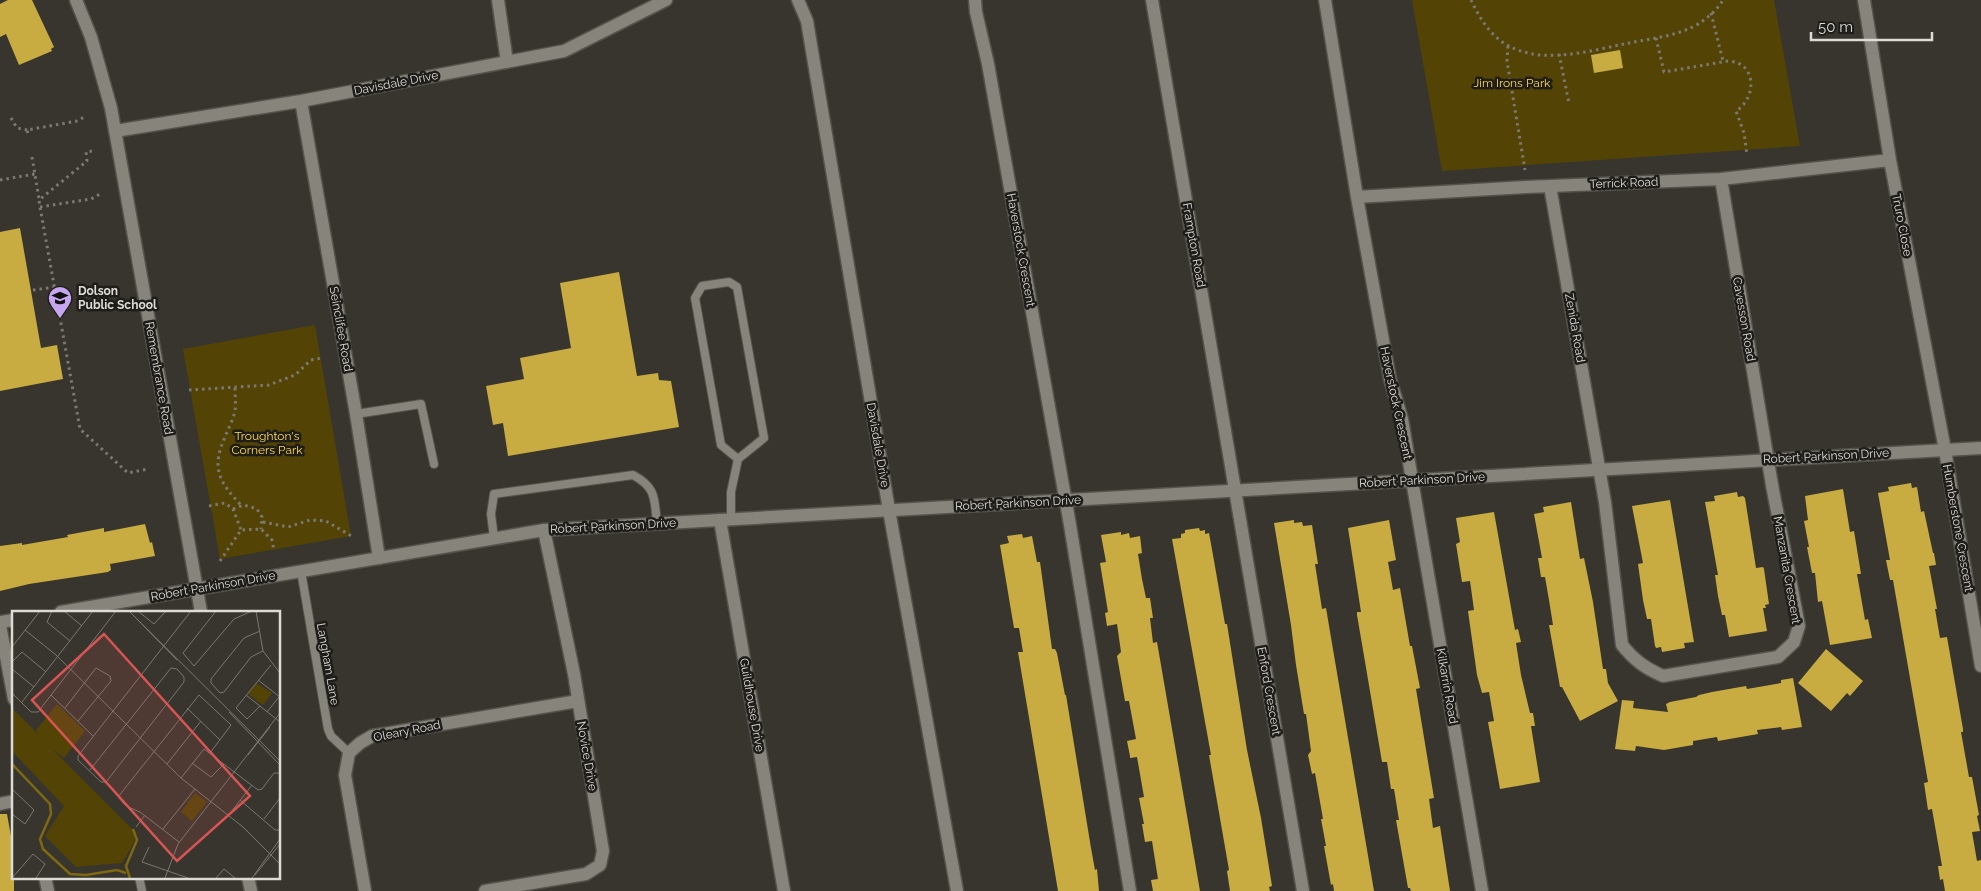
<svg xmlns="http://www.w3.org/2000/svg" width="1981" height="891" viewBox="0 0 1981 891" font-family="Raleway,sans-serif">
<style>
.green{fill:#534406}
.building{fill:#c8ac42}
.lines{fill:none;stroke-linecap:round;stroke-linejoin:round}
.service-casing{stroke:#54524c;stroke-width:10}
.minor-casing{stroke:#54524c;stroke-width:15}
.tertiary-casing{stroke:#54524c;stroke-width:15}
.path{stroke:#7b7972;stroke-width:3;stroke-dasharray:2.5 4;stroke-linecap:butt}
.service{stroke:#86847b;stroke-width:8}
.minor{stroke:#86847b;stroke-width:12}
.tertiary{stroke:#86847b;stroke-width:12}
.labels{text-anchor:middle;dominant-baseline:central;stroke-width:5;stroke-linejoin:round;paint-order:stroke}
.street-label{font-size:12px;fill:#dcdbd6;stroke:#1e1d19}
.park-label{font-size:12px;fill:#feda4e;stroke:#1e1d19}
.poi-label{font-size:12px;font-weight:bold;fill:#dcdbd6;stroke:#1e1d19;text-anchor:start}
.inset-river{fill:none;stroke:#7e6911;stroke-width:2.5}
.inset-road{fill:none;stroke:#797771;stroke-width:1}
.view{fill:#d85554;fill-opacity:0.15;stroke:#d85554;stroke-width:2.5}
.inset-edge{fill:none;stroke:#dcdbd6;stroke-width:2.5}
</style>
<rect width="100%" height="100%" fill="#37352d"/>
<path class="green" d="M1412 0H1774L1800 146 1442 171Z
M315 325 351 536 220 559 183 349Z"/>
<path class="building" d="M8 0H32L54 47 51 49 52 51 19 65 6 34 0 37V4Z
M1620 50 1623 68 1594 73 1591 55Z
M20 228 41 348 57 345 63 379 0 391V232Z
M619 272 637 376 658 373 659 380 671 381 679 427 508 456 503 423 493 425 486 386 524 379 520 358 571 348 560 283Z
M1911 483 1912 488 1917 487 1921 512 1924 511 1933 553H1934L1936 565 1929 566 1937 609H1935L1940 638 1947 637 1963 729V732H1961L1969 777H1972L1979 815 1977 816 1980 831 1972 832 1977 861 1981 860V891H1945L1943 879 1940 880 1938 866H1942L1932 809 1928 810 1924 783 1928 782 1893 580H1890L1886 560H1890L1878 493 1889 491 1888 487Z
M1843 489 1850 532 1854 531 1861 574H1857L1865 620 1868 619 1872 638 1830 645 1822 601 1818 602 1815 573H1812L1807 547H1809L1804 521 1808 520 1805 496Z
M1737 492 1738 497 1743 496 1745 498 1756 568 1763 567 1764 569 1769 604 1765 605 1766 608H1763L1767 631 1729 637 1725 615H1722L1718 596 1715 575H1718L1705 502 1715 501 1714 496Z
M1670 500 1694 642 1684 643 1685 648 1662 652 1661 647 1656 648 1655 646 1651 619H1647L1643 600 1638 564 1643 563 1632 506Z
M1571 502 1580 559 1584 558 1593 602 1603 669H1606L1608 683 1618 701 1580 721 1562 687H1560L1549 625H1553L1549 600 1545 577H1541L1538 558H1542L1534 514 1544 512 1543 507Z
M1494 512 1515 630 1518 629 1521 642 1516 643 1521 675 1530 713H1533L1535 726H1531L1540 782 1500 789 1488 722 1494 721 1489 692 1482 693 1477 675 1468 611 1474 610 1470 581 1462 582 1456 544 1460 542 1456 518Z
M1294 520V523L1302 522 1303 526 1312 525 1318 564H1315L1322 609 1326 608 1374 891H1334L1333 884 1331 885 1324 846H1326L1321 819H1323L1315 773 1312 774 1308 755 1311 751 1306 714H1304L1296 665 1291 625 1274 523Z
M1389 520 1396 560 1388 562 1393 590 1400 588 1410 646H1412L1420 688 1416 689 1434 798 1429 799 1433 828 1440 826 1450 891H1411L1410 888H1408L1396 820H1399L1394 789H1391L1387 762H1382L1363 650 1357 615V612H1361L1348 528Z
M145 524 150 543 152 542 155 556 110 564 111 570 108 572 29 584 0 591V546L22 543V545L68 537 67 535 104 528V532Z
M1199 528 1200 531 1205 530V534L1209 533 1213 555 1225 624H1227L1247 750 1261 818 1272 886 1269 887 1270 891H1230L1227 871 1229 870 1209 755H1211L1172 539 1181 538V534L1185 533V530Z
M1121 532V535L1129 533 1130 538 1140 536 1142 553 1138 554 1142 579 1146 598H1150L1153 618H1150L1153 643 1157 642 1200 891H1153L1151 880 1158 879 1152 841 1145 842 1142 824H1144L1139 798 1144 797 1137 757 1130 758V756L1127 741 1136 739 1129 701H1125L1117 656 1121 652 1117 624 1107 626 1105 613 1108 612 1100 563 1106 562 1101 535Z
M1022 534 1023 538 1032 536 1037 562H1040L1052 649H1055L1057 653 1065 695H1066L1091 848 1095 870 1097 869 1099 891H1058L1018 652H1023L1019 628H1014L1000 545 1009 543 1007 536Z
M1826 649 1863 681 1850 696 1847 693 1831 711 1798 683Z
M1793 678 1802 727 1782 730 1781 727 1757 730 1758 734 1718 741 1717 737 1693 741V745L1664 750 1636 746 1635 751 1615 749 1622 700 1634 701 1633 708 1668 712 1666 704 1670 702 1696 697 1699 695 1712 692 1746 686 1747 689 1781 683V680Z
M0 814H7L14 853V891H0Z"/>
<g class="lines">
<g class="service-casing">
<path id="service" d="M356 414 421 404 434 464
M731 519V492L738 459 764 438 737 287 729 282 702 286 695 298 721 445 738 459
M494 538 491 514 494 494 633 475C657 488 654 499 657 523
M301 571 328 729 331 736 349 753
M139 877 142 891"/>
</g>
<g class="minor-casing">
<path id="minor" d="M498 0 507 62
M798 0 807 21 889 510 957 891
M975 0 976 12 988 64 1070 525 1130 891
M1152 0 1303 891
M1325 0 1357 197 1390 379 1402 419 1412 480
M1864 0 1890 160 1945 450 1981 666
M301 101 356 414 379 558
M115 131 301 101 564 51 666 0
M1550 186 1605 502 1622 645C1634 660 1645 668 1663 676L1778 657 1794 642 1799 626 1772 485 1721 179
M1357 197 1526 187 1721 179 1890 160
M720 520 784 891
M0 625 14 699
M0 804 14 801
M45 877 48 891
M365 891 345 775 349 753 360 743 372 736 578 701
M485 891 586 874 600 865 603 851 574 674 544 530"/>
</g>
<g class="tertiary-casing">
<path id="tertiary" d="M76 0 91 37 111 108 201 612
M1412 480 1482 891
M61 612 544 530 1981 448
M0 622 14 620
M248 877 251 891"/>
</g>
<path class="path" d="M1471 0C1480 19 1492 39 1513 48 1548 64 1593 50 1629 43 1649 39 1669 37 1688 29 1701 24 1716 12 1723 0
M1711 13 1723 61
M1656 38 1664 72 1728 61C1757 62 1757 98 1736 111L1744 133 1747 155
M1508 46 1507 61 1525 170
M1559 54 1569 103
M11 118 17 128 27 130
M28 133 27 130 77 121 86 116
M92 151 86 152 87 161 39 200 40 207 80 429 128 473 148 469
M32 157 39 199
M0 180 35 174
M40 207 91 199 100 194
M33 290 55 287
M235 388C235 396 236 404 235 411 233 420 228 429 225 437 211 468 219 482 241 505
M189 390 269 385 295 375 311 360 322 358
M209 506 225 503 233 509 241 530
M233 509 244 505 257 509 262 517 261 529
M263 522 288 527 310 520 326 521 353 537
M220 561 241 530 261 529 272 540 274 551"/>
<use href="#service" class="service"/>
<use href="#minor" class="minor"/>
<use href="#tertiary" class="tertiary"/>
</g>
<defs>
<g id="school-pin" transform="scale(1.25)"><path d="M0 17L-7.5 6A9.5 9.5 0 1 1 7.5 6Z" fill="#c7a6f0" stroke="#1e1d19"/><path d="M0-5L7-2L0 1L-7-2ZM-4 1L0 2.5L4 1V4Q0 6-4 4Z" fill="#111"/></g>
</defs>
<g fill-rule="evenodd">
<use href="#school-pin" x="60" y="298"/>
</g>
<g class="labels">
<g class="street-label">
<text transform="translate(396 83) rotate(-11)">Davisdale Drive</text>
<text transform="translate(1624 183) rotate(-2)">Terrick Road</text>
<text transform="translate(1902 225) rotate(79)">Truro Close</text>
<text transform="translate(1194 245) rotate(80)">Frampton Road</text>
<text transform="translate(1021 250) rotate(80)">Haverstock Crescent</text>
<text transform="translate(1744 319) rotate(80)">Cavesson Road</text>
<text transform="translate(1575 328) rotate(80)">Zenida Road</text>
<text transform="translate(341 329) rotate(80)">Seinclifee Road</text>
<text transform="translate(159 378) rotate(80)">Remembrance Road</text>
<text transform="translate(1396 403) rotate(78)">Haverstock Crescent</text>
<text transform="translate(878 445) rotate(80)">Davisdale Drive</text>
<text transform="translate(1826 456) rotate(-3)">Robert Parkinson Drive</text>
<text transform="translate(1422 480) rotate(-3)">Robert Parkinson Drive</text>
<text transform="translate(1018 503) rotate(-3)">Robert Parkinson Drive</text>
<text transform="translate(613 526) rotate(-3)">Robert Parkinson Drive</text>
<text transform="translate(1958 528) rotate(80)">Humberstone Crescent</text>
<text transform="translate(1787 570) rotate(80)">Manzanita Crescent</text>
<text transform="translate(213 586) rotate(-10)">Robert Parkinson Drive</text>
<text transform="translate(328 664) rotate(80)">Langham Lane</text>
<text transform="translate(1447 686) rotate(80)">Kilkarrin Road</text>
<text transform="translate(1269 691) rotate(80)">Enford Crescent</text>
<text transform="translate(752 705) rotate(80)">Guildhouse Drive</text>
<text transform="translate(407 731) rotate(-11)">Oleary Road</text>
<text transform="translate(587 756) rotate(80)">Novice Drive</text>
</g>
<g class="park-label">
<text x="1512" y="83">Jim Irons Park</text>
<text x="267" y="436">Troughton's<tspan x="267" dy="14">Corners Park</tspan></text>
</g>
<g class="poi-label">
<text x="78" y="291">Dolson<tspan x="78" dy="14">Public School</tspan></text>
</g>
</g>
<g transform="translate(12 611)">
<rect width="268" height="268" fill="#37352d"/>
<path d="M244 72 260 82 251 94 236 83ZM45 93 73 120 52 147 40 138 124 222 121 233 110 252 64 256 33 225 52 195 0 140V97L26 123 24 119ZM183 182 195 191 180 210 169 201Z" fill="#534406"/>
<path class="inset-river" d="M0 153 38 193 39 203 28 228 31 238 58 263 74 264 105 259 114 262M118 267 114 255 125 229 121 218"/>
<path class="inset-road" d="M40 0 35 11 58 30M52 0 70 15M117 0 165 49M126 0 142 13 154 0M204 0 171 42 182 55 222 8 240 0M244 0 251 40 268 62M121 4 268 150M13 19 44 44 169 167 231 216 268 253M248 20 232 27 199 68V72L208 82 212 81 239 46 251 40M0 36 28 0M0 51 10 41 34 61M0 58 22 76M246 69 268 86M0 82 19 101H26L104 0M39 84 81 125M234 84 268 111M10 91 81 0M248 95 235 108 224 97 259 54M53 97 84 57 98 65 99 70 66 110M175 97 208 129M217 101 268 154M255 101 267 86M236 144 258 116M180 152 199 166 212 153M155 153 189 110M78 159 159 57 165 58 172 66V71L94 171H89L66 149V145L179 0M169 167 192 138 246 179 250 178 262 162H268M0 178 22 199 13 213 0 203M228 189 263 219H268M216 205 240 174M252 208 268 187M124 216 133 204M151 218 183 178M167 231 128 201 114 195 106 186 187 84 219 114 198 142M137 236 130 251 176 267M243 264 268 233M0 267 21 243 33 253 24 267M153 267 166 233 268 102M204 267 212 258 223 267M240 267 268 228"/>
<path class="view" d="M92 23 238 185 165 250 20 89Z"/>
<rect width="268" height="268" class="inset-edge"/>
</g>
<path d="M1811 32v8h121v-8" fill="none" stroke="#dcdbd6" stroke-width="2.5"/>
<text x="1818" y="32" font-size="15" fill="#dcdbd6" stroke="#1e1d19" stroke-width="4" paint-order="stroke">50 m</text>
</svg>
